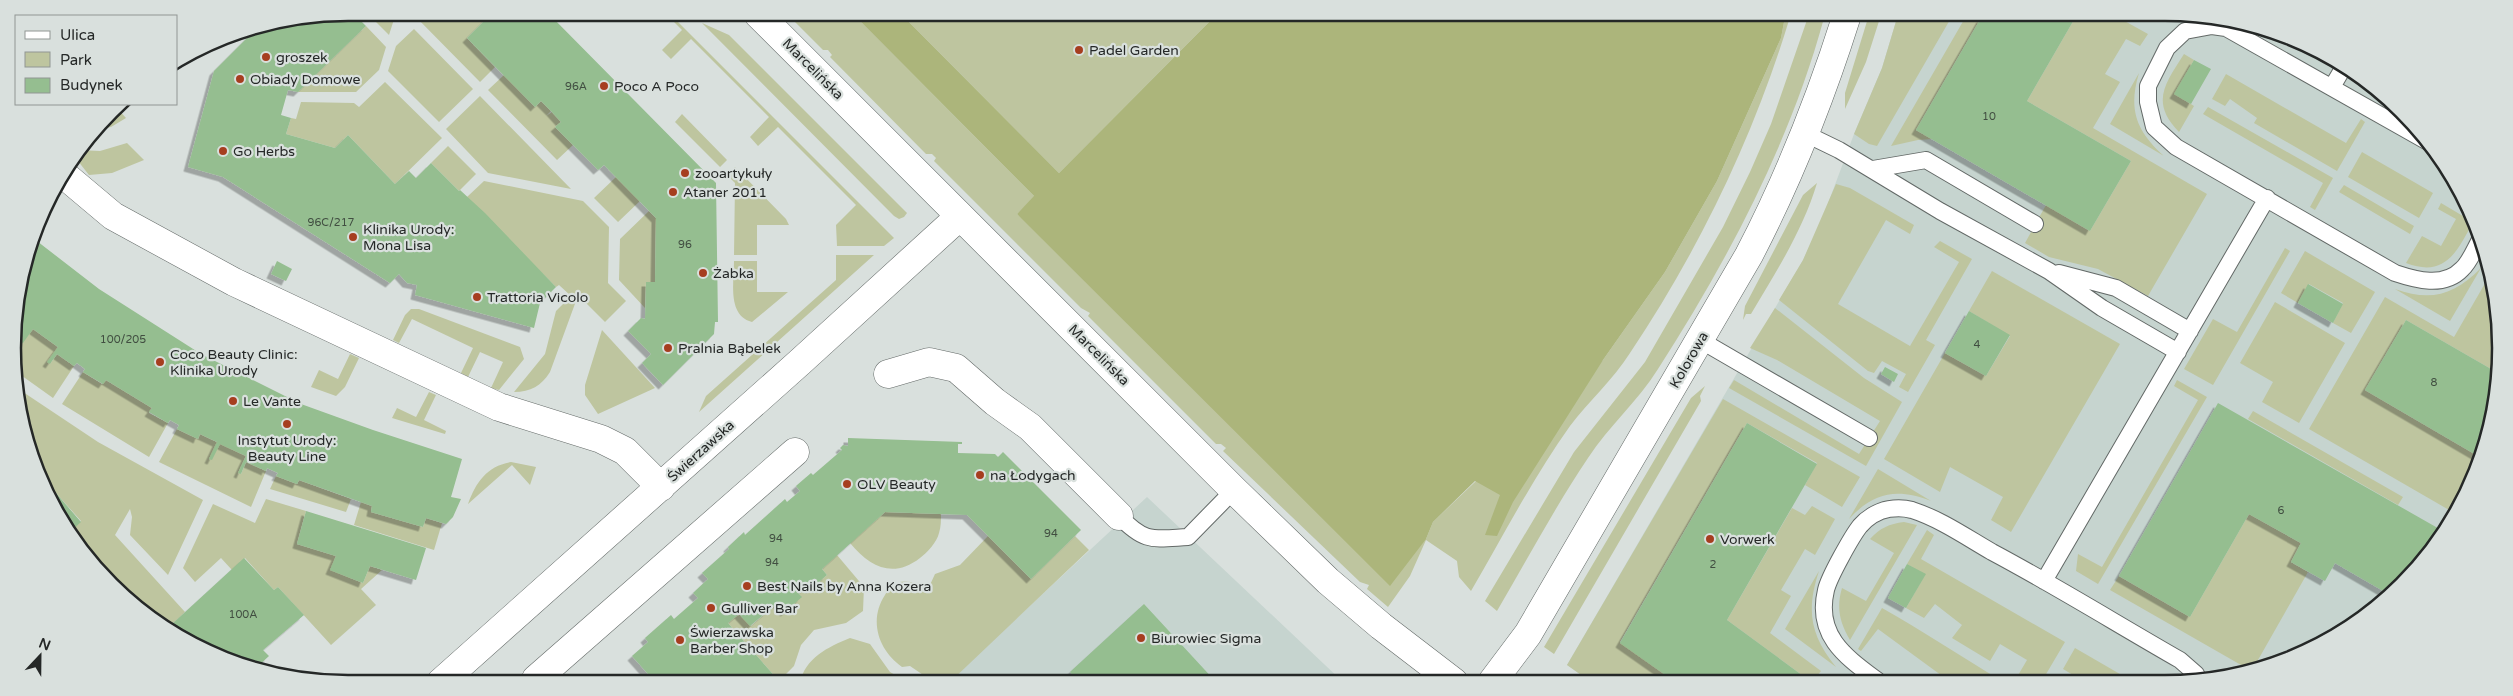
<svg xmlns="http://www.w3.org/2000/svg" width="2513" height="696" viewBox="0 0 2513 696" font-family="'Varela Round',sans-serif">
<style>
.built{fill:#c6d4cf}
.green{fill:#bec59f}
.forest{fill:#acb57b}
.building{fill:#95be90;filter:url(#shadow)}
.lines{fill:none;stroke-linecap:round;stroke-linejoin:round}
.lane-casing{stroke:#636967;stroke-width:18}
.street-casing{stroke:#636967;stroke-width:29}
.lane{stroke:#fff;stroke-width:16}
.street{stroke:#fff;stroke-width:28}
.poi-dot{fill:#a63e1f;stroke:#d9e0dd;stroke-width:2}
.labels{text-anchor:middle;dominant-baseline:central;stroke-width:4.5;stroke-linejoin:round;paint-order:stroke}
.number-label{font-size:11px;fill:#414e41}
.poi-label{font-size:14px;fill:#252827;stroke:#d9e0dd;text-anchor:start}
.street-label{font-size:14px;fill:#252827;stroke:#d9e0dd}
.rim{fill:none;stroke:#252827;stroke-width:2.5}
</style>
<defs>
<filter id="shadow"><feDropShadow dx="-4.5" dy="4.5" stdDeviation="0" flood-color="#0004"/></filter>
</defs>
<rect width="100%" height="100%" fill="#d9e0dd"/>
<path class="built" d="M1897 18 2230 19 2293 38 2351 69 2402 111 2444 161 2475 219 2494 282 2500 348 2494 413 2456 515 2386 600 2313 649 2208 681 1591 682 1567 665 1803 260 1821 222 1854 134 1882 68Z
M1147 497 1343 682H948Z"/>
<path class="green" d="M367 13H396L389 35Z
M412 13H492L467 38 495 67 480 82Z
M666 14H670L894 238 884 246H837L836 225 856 205 778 127 758 146 750 137 769 117 691 39 671 59 662 50 682 30Z
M787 14H853L1035 197 1017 214 1426 539 1433 522 1603 360 1665 272 1717 181 1781 38 1785 17H1790C1754 136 1699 250 1630 353 1613 380 1589 401 1570 426 1533 478 1503 536 1471 591L1459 577 1457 561 1426 540 1410 576 1388 607 1367 589 1369 585 1360 582 1223 451 1226 448 1221 444H1216L1088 316 1090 313 1081 308 934 161 936 158 932 154H926L830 57 832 55 828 50H823Z
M901 14 1216 15 1059 173Z
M1808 17 1824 18C1790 143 1728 260 1658 369 1638 401 1609 426 1588 458 1555 507 1527 560 1497 611L1485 601 1574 452 1645 362 1723 227 1750 172 1771 124Z
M1868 18H1880L1866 62 1845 109V93Z
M1897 18H1951L1877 146 1869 144 1854 134 1882 68Z
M1965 18H1981L1916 130 1932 139 1918 140 1891 146Z
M2075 18H2093L2099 22 2101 18 2121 19 2148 34 2140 46 2126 39 2105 74 2120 82 2093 128 2207 194 2148 296 2098 269 2049 257 2025 243 2046 205 2090 231 2131 161 2027 101Z
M702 23 729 35 907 213 904 217 899 219 894 216Z
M366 26 386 47 379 70 356 92H298Z
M414 29 473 89 439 122 388 71 396 46Z
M2184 54 2194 60 2175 94 2194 106 2179 132C2150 102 2165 84 2184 54Z
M2139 73C2128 109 2136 131 2164 156L2110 124Z
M2226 74 2346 143 2361 119 2365 122 2337 171 2254 123 2257 118 2230 99 2225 106 2212 99Z
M504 75 535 107 541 101 551 111 546 116 552 112 561 122 555 127 573 145 557 160 488 90Z
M385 82 442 138 395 184 348 135 335 148 286 134 291 118 296 119 301 102 354 103 359 107Z
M480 96 571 189 488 173 446 129Z
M116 107 126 118 111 127 95 130Z
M2208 107 2333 178 2315 210 2310 207 2323 183 2203 114Z
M682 114 727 160 720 167 675 122Z
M127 143 144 160 112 173 89 175 74 156 78 150 100 151Z
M448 146 476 174 459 191 431 163Z
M2362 152 2433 193 2419 218 2348 177Z
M735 167 786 219 789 225H757V255H734L735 183 727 175Z
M616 177 640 201 618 222 594 198Z
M484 181 583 201 609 227 608 283 626 301 605 322 580 297 576 301 550 372C541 386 531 392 514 392L545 354 556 311 571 296 559 285 556 287 467 197Z
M1817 183C1803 230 1776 272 1751 314H1746L1743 320 1745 306 1803 195Z
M1836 184 1850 188 1914 225 1910 234 1886 220 1838 304 1910 346 1959 262 1934 247 1940 241 1972 259 1926 340 1935 345 1908 392 1899 387 1906 374 1882 361 1874 373 1868 371 1779 300 1803 260Z
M2344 185 2414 226 2410 234 2339 192Z
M2441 203 2473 222C2457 252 2445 278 2406 263L2422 236 2441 246 2456 219 2438 209Z
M649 211 656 218 655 282H646L645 308 619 280 620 239Z
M2285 248 2290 251 2213 385 2184 369 2213 319 2237 332Z
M2305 251 2375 292 2351 333 2333 323 2343 303 2309 284 2298 303 2281 293Z
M836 255H874L699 412 706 396 836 280Z
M734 261H757V292H788L752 322C727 315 734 283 734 261Z
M2481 268 2450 321 2395 289C2431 302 2454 295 2481 268Z
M1992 271 2120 344 2011 532 1991 520 2003 497 1950 467 1940 492 1884 459 1945 353 1986 376 2010 336 1969 311Z
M2491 273 2495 296 2492 301 2496 303 2500 348 2498 373 2406 320 2365 390 2478 456 2456 514 2309 429 2385 297 2454 337Z
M2275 302 2345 343 2299 423 2262 402 2273 382 2240 363Z
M1775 308 1864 378 1902 402 1866 466 1729 388 1734 380 1859 454 1880 421 1777 360 1750 348Z
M411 309H419L520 347 524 359 499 390 491 388 503 362 480 352 468 377 461 373 473 348 412 319 399 343 393 340 405 315Z
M33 329 58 347 50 364 57 354 74 366 53 398 18 373 14 330 23 338 20 342 22 343Z
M602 330 655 388 598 414 585 395V385Z
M350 354 359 358 345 387 336 396 311 387 319 370 338 379Z
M83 372 102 384 106 380 152 408 149 413 168 423 149 457 62 404Z
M2177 380 2207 397 2098 584 2076 571 2078 554 2102 567 2198 400 2174 386Z
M1705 386 1700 396 1701 401 1554 654 1544 647 1691 398Z
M20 390 98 442 203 500 168 575 130 535 132 517 130 509 115 535 185 612 171 625 176 632 174 634C132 604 97 577 70 532L81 521 56 493 51 497 45 491 24 435Z
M429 392 436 395 424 420 446 431 445 434 392 418 397 408 416 417Z
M1723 399 1860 477 1842 507 1805 485 1817 463 1747 423 1620 642 1674 681 1591 682 1567 665Z
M2253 411 2403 497 2398 505 2248 419Z
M177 429 198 439 200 434 246 456 239 472 241 474 246 462 266 471 251 507 159 462Z
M511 462 536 467 530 485 512 465 468 504C476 482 487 466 511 462Z
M1878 469 1931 501C1897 488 1874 492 1849 519Z
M276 476 297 484 299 480 351 499 346 512 270 489Z
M266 499 306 511 297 544 336 556 331 570 363 583 370 566 382 570 361 589 376 605 331 645 278 587 274 590 245 558 232 570 221 558 195 582 183 568 213 504 255 523Z
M361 502 372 506 371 512 423 527 426 518 442 523 434 550 354 525Z
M1812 506 1835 519 1815 555 1805 549 1781 590 1791 596 1770 633 1821 671 1813 681H1810L1727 620 1792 508 1805 515Z
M885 512 941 514C941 520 941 527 939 533 937 542 927 553 920 558 893 579 870 567 850 543Z
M2249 514 2301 543 2291 562 2308 572 2254 667 2248 669 2110 590 2119 576 2190 617Z
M1904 522 1917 525 1850 640C1840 623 1836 608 1842 588L1866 601 1894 553 1870 539C1880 528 1889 524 1904 522Z
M1927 530 1934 535 1921 559 2065 642 2042 681H2024L2017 677 2027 660 2000 644 1990 661 1952 638 1962 625 1935 604 1924 618 1906 608 1925 575 1907 564Z
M988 536 1031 579 1075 536 1089 550 949 683H935L910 666 902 667C879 651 868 621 885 595 888 590 892 584 899 582 909 580 919 584 929 587L935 574 960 565Z
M837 555 864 587 863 611 846 623 814 630 801 645 794 666 779 681 728 623 739 614 751 626 777 603 785 612 801 597 799 594 807 586 811 589 827 575 822 569Z
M1819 571C1806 610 1810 635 1836 667L1785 629Z
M1882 608C1923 631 1962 657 2002 681H1949L1878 629 1861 651 1858 649Z
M850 638 870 644 890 672 909 683H800C805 658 828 647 850 638Z
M2075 648 2132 681H2083L2063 669Z"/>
<path class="forest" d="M853 14H901L1059 173 1216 15 1785 17 1781 38 1717 181 1665 272 1603 360 1513 502 1497 536 1485 535 1500 495 1475 481 1433 522 1426 539 1390 586 1017 214 1034 196Z"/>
<path class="building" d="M348 13H365L359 19 366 26 298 92 288 90 281 115 291 118 286 134 335 148 348 135 395 184 409 171 416 178 431 163 459 191 460 190 485 213 556 287 540 303 534 328 415 295 417 285 407 283 399 274 390 283 223 177 188 167 214 71 259 26 283 19Z
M492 13H548L716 183 718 322H715L714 334 663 385 642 363 651 354 628 331 641 318 645 319 646 282H655L656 218 604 165 598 170 555 127 561 122 551 111 541 101 535 107 467 38Z
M1981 18H2075L2027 101 2131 161 2090 231 1916 130Z
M2194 60 2211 69 2191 104 2174 94Z
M33 238 99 289 201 354 301 404 373 430 462 459 451 497 461 499 453 517 446 524 426 518 423 527 371 512 372 506 299 480 297 484 276 476 278 473 267 468 266 471 246 462 241 474 238 473 246 456 220 444 212 460 209 459 217 442 200 434 198 439 177 429 179 425 170 420 168 423 149 412 152 408 106 380 103 384 83 372 85 369 77 363 74 366 57 354 50 364 47 362 58 347 33 329 23 343 20 342 23 338 14 330 24 261Z
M277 261 292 269 286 281 271 274Z
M2308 284 2343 304 2333 323 2298 303Z
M1969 311 2010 335 1986 376 1945 353Z
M2406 320 2498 373 2494 413 2478 456 2365 390Z
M1885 367 1898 374 1894 382 1881 374Z
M2218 403 2443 531 2386 600 2377 606 2385 592 2335 563 2325 581 2291 562 2301 543 2249 514 2190 617 2119 576Z
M1747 423 1817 464 1727 620 1810 681H1674L1620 643Z
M848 438 962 442V444H958V453L995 454 998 457 1003 452 1081 530 1031 579 967 515 885 512 822 569 827 575 811 589 807 586 799 594 802 597 785 612 777 603 750 626 739 614 728 623 779 681 777 683H656L632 656 648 642 645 638 671 615 674 619 698 598 693 593 708 579 702 573 729 549 728 547 744 532 745 535 785 499 787 502 800 491 796 486 811 473 813 475 842 450 840 448 843 445 848 446Z
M45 491 51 497 56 493 81 522 70 532Z
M306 511 426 548 416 580 370 566 363 583 330 570 336 556 297 544Z
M244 558 274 590 278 587 304 615 263 650 269 656 257 667 180 638 174 634 176 632 171 625Z
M1907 564 1926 574 1906 608 1888 598Z
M1144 604 1216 682H1079L1070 672Z"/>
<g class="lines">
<g class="lane-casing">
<path id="lane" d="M2332 87 2345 65
M1806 134 1839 150 1940 211 2049 271 2102 308 2178 352
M2428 142 2226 28 2212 26 2185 31 2167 48 2148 86V102L2154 127 2176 147 2395 273C2416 280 2444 288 2462 269 2470 262 2475 248 2481 238
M1873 169 1926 160 2035 224
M2059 273 2116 288 2190 331
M1700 340 1869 438
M1119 516C1145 543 1152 539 1188 537L1234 490
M2044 581 2267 198
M1878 681C1846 657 1815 636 1826 590 1829 577 1852 536 1860 526 1867 518 1878 511 1889 509 1895 508 1905 508 1912 510 1940 519 1966 537 1992 552 2056 586 2117 624 2180 660L2196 674 2199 681"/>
</g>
<g class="street-casing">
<path id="street" d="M758 14 1234 490 1328 581 1381 626 1454 682
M63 174 113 216 234 282 499 407 601 439 625 451 661 487
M888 374 929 362 956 368 995 402 1030 427 1119 516
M536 679 795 452
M1492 682 1528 634 1749 255C1789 178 1820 100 1846 18
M440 683 800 362 960 216"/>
</g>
<use href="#lane" class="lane"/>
<use href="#street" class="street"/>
</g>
<g class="poi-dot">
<circle cx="1079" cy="50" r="5"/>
<circle cx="266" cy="57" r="5"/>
<circle cx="240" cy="79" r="5"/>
<circle cx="604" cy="86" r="5"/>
<circle cx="223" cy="151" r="5"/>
<circle cx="685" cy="173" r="5"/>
<circle cx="673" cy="192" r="5"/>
<circle cx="353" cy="237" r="5"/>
<circle cx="703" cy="273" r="5"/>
<circle cx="477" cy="297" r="5"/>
<circle cx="668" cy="348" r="5"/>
<circle cx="160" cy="362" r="5"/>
<circle cx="233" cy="401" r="5"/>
<circle cx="287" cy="424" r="5"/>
<circle cx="980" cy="475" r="5"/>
<circle cx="847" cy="484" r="5"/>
<circle cx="1710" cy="539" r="5"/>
<circle cx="747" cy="586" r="5"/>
<circle cx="711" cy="608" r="5"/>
<circle cx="1141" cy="638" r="5"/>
<circle cx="680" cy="640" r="5"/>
</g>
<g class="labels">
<g class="number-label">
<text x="576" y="86">96A</text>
<text x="1989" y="116">10</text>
<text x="331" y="222">96C/217</text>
<text x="685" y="244">96</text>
<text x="123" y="339">100/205</text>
<text x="1977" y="344">4</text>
<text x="2434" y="382">8</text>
<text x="2281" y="510">6</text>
<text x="1051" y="533">94</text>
<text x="776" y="538">94</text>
<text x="772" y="562">94</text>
<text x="1713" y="564">2</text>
<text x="243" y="614">100A</text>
</g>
<g class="poi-label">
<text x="1089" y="50">Padel Garden</text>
<text x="276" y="57">groszek</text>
<text x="250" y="79">Obiady Domowe</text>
<text x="614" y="86">Poco A Poco</text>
<text x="233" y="151">Go Herbs</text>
<text x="695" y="173">zooartykuły</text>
<text x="683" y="192">Ataner 2011</text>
<text x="363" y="229">Klinika Urody:<tspan x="363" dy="16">Mona Lisa</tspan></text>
<text x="713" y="273">Żabka</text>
<text x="487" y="297">Trattoria Vicolo</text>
<text x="678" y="348">Pralnia Bąbelek</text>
<text x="170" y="354">Coco Beauty Clinic:<tspan x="170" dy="16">Klinika Urody</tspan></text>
<text x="243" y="401">Le Vante</text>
<text x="287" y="440" text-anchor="middle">Instytut Urody:<tspan x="287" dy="16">Beauty Line</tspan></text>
<text x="990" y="475">na Łodygach</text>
<text x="857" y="484">OLV Beauty</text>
<text x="1720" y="539">Vorwerk</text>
<text x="757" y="586">Best Nails by Anna Kozera</text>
<text x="721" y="608">Gulliver Bar</text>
<text x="690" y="632">Świerzawska<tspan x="690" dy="16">Barber Shop</tspan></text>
<text x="1151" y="638">Biurowiec Sigma</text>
</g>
<g class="street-label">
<text transform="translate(813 69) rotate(45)">Marcelińska</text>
<text transform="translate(1099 355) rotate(45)">Marcelińska</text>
<text transform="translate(1689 360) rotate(-60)">Kolorowa</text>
<text transform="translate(701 451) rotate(-42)">Świerzawska</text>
</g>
</g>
<path d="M0 0H2513V696H0ZM348 21H2165A327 327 0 0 1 2492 348V348A327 327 0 0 1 2165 675H348A327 327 0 0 1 21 348V348A327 327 0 0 1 348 21Z" fill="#d9e0dd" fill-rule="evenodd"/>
<path class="rim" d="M348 21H2165A327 327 0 0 1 2492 348V348A327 327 0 0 1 2165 675H348A327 327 0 0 1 21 348V348A327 327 0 0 1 348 21Z"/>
<rect x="15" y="15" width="162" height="90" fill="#d9e0dd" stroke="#919694"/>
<rect x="25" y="31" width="25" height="8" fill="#ffffff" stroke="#919694"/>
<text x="60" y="40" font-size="15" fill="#252827">Ulica</text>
<rect x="25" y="52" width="25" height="15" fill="#bec59f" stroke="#919694"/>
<text x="60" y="65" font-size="15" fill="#252827">Park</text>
<rect x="25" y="78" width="25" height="15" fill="#95be90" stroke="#919694"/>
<text x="60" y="90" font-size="15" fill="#252827">Budynek</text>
<g transform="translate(40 656) rotate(22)" stroke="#d9e0dd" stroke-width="4" paint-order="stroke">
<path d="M0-4L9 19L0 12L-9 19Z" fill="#252827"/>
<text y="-8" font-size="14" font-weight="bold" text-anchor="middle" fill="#252827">N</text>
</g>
</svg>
